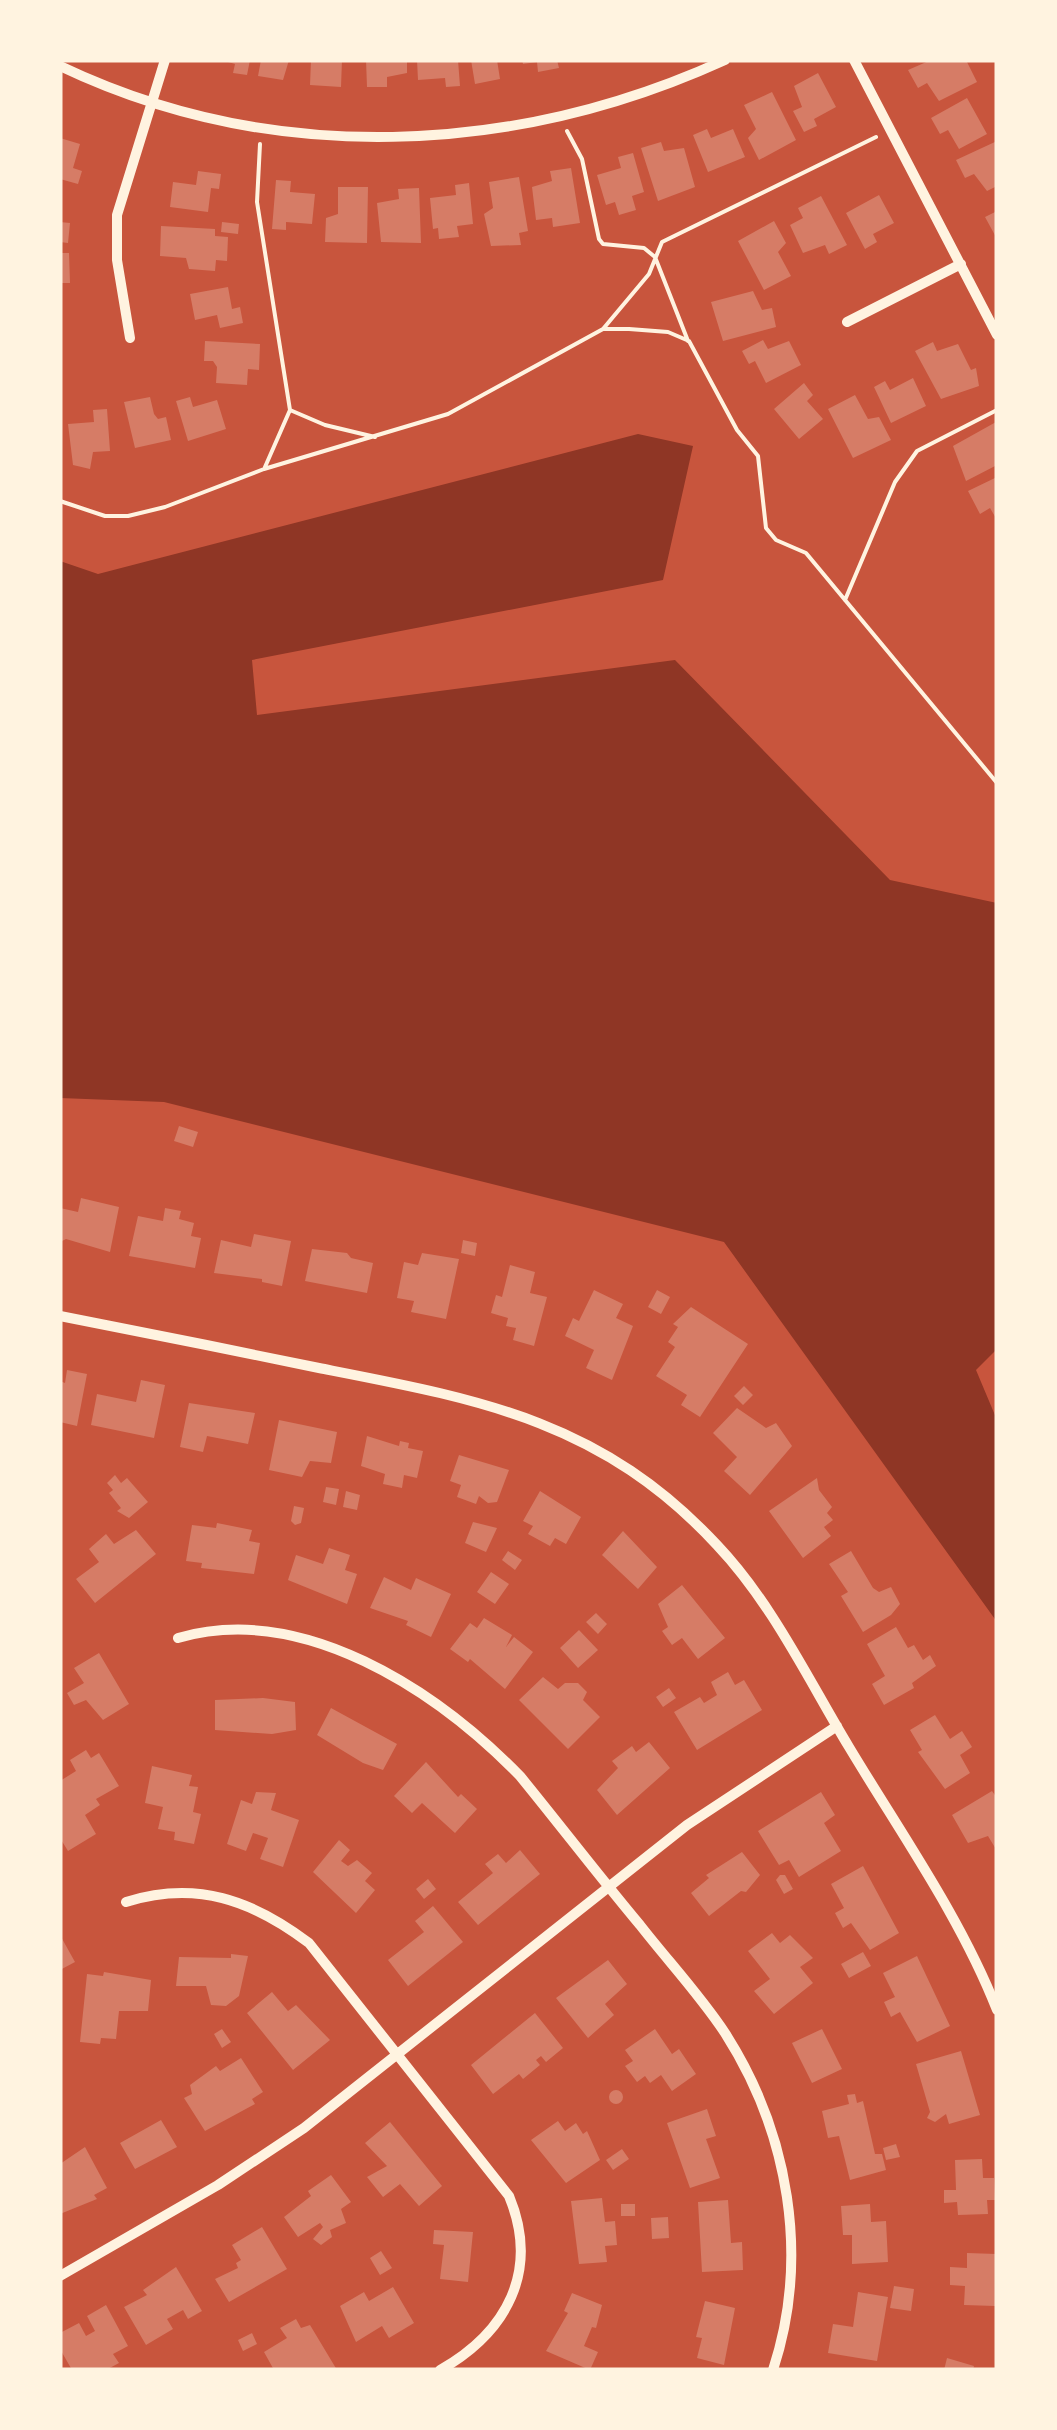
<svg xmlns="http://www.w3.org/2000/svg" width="1057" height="2430" viewBox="0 0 1057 2430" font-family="Commissioner,sans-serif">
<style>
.water{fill:#8f3625}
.building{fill:#d67c66}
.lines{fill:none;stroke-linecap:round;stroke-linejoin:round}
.path{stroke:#fff3e0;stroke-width:4}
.minor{stroke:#fff3e0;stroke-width:10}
</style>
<rect width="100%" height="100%" fill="#c8553d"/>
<path class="water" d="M638 434 693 446 663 580 252 660 257 715 675 660 890 880 997 903V1349L976 1370 997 1420V1622L724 1242 164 1102 60 1098V561L98 574Z"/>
<path class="building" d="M221 60H250L247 75 233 73 235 64Z
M261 60H289L283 80 258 76Z
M311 60H342L341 87 310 85Z
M366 60H407V73L387 77V87H367Z
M417 60H458L460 86 446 87 445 78 418 80Z
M471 60H497L500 79 475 84Z
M522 60H557L559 68 538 72 537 62 523 64Z
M931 60H966L977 82 939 101 927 83 918 88 908 70Z
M818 73 836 107 814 119 817 126 804 132 793 111 802 107 794 86Z
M772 92 796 140 759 160 748 138 756 129 744 105Z
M967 98 987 134 959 149 948 130 940 134 931 118Z
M707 129 711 138 733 129 745 157 708 172 693 135Z
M60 138 80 144 73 168 82 171 78 184 60 179Z
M997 141V186L987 191 974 174 965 178 956 160Z
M661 142 664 151 684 148 695 187 658 201 641 148Z
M633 153 644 192 632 196 636 210 619 215 615 202 606 205 597 175 621 168 618 157Z
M571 168 580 223 553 227 552 218 536 220 532 187 552 181 550 171Z
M198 171 221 174 219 189 211 188 208 212 170 207 173 182 196 185Z
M519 177 528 231 519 233 521 245 491 246 484 214 493 208 489 182Z
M276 180 291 181 290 192 315 194 312 224 286 222V230L272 229Z
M469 183 473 224 457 226 459 237 439 239 438 228 433 229 430 198 456 195 455 185Z
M338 187H368L367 243 325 242 326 218 338 214Z
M419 188 421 243 381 242 377 203 399 199 398 189Z
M879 195 894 223 873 234 877 242 865 249 846 213Z
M821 196 847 245 829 254 825 245 803 253 790 225 803 218 798 208Z
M997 211V239L985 217Z
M774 221 786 243 778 252 791 276 764 290 738 241Z
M60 222 70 223 68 243 60 242Z
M222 222 239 224 238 234 221 232Z
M161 226 215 229V236L228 237 227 261 216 260 215 271 189 269 186 258 160 256Z
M60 253H69L70 283H60Z
M228 287 232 309 240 307 243 323 220 328 217 315 195 320 190 294Z
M753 291 762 310 772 308 776 327 723 341 711 302Z
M763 340 768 349 789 341 801 365 766 383 755 361 749 364 742 351Z
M205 341 260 344 259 370 248 369 247 385 216 383 217 367 213 361H204Z
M933 342 937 351 958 344 971 370 976 368 979 386 941 399 915 351Z
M913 378 926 406 891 423 874 387 885 381 890 390Z
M804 383 813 395 807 401 823 419 799 439 774 409Z
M855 395 868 419 879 417 891 440 853 458 828 409Z
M150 397 154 414 158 419 166 417 171 440 135 448 124 402Z
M190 397 193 407 217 400 226 429 188 441 176 401Z
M107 409 110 451 93 452 90 469 73 465 68 424 94 422 93 410Z
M996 422 997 465 966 481 953 446Z
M997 477V520L990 508 980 514 968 491Z
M179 1126 198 1132 193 1147 174 1141Z
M81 1198 119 1207 110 1252 66 1239 60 1242V1208L78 1212Z
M165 1208 181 1211 179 1219 194 1223 191 1236 201 1238 195 1268 129 1256 138 1216 163 1221Z
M254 1234 291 1241 282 1286 262 1282V1279L214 1273 221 1240 251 1247Z
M463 1240 477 1243 475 1256 461 1253Z
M312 1249 347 1253 351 1258 373 1263 367 1293 305 1281Z
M422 1253 459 1259 446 1319 411 1312 414 1301 397 1298 404 1262 418 1265Z
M510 1265 535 1272 530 1293 547 1297 534 1346 513 1340 516 1328 506 1326 508 1318 491 1313 496 1295 502 1297Z
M594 1290 623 1304 616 1318 633 1326 612 1380 586 1368 594 1350 565 1336 573 1318 579 1321Z
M657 1290 670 1297 661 1314 648 1307Z
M691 1307 748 1344 700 1417 681 1405 687 1395 656 1376 675 1347 668 1342 678 1327 673 1324Z
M67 1370 87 1374 77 1426 60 1422V1381L65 1383Z
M141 1380 165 1385 154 1438 91 1425 97 1394 136 1402Z
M744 1386 753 1395 743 1405 734 1396Z
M189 1403 255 1413 248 1444 207 1436 203 1452 180 1447Z
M737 1408 766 1428 776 1423 792 1446 750 1495 724 1471 737 1457 713 1433Z
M279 1420 337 1432 331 1463 310 1461 302 1477 269 1470Z
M367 1436 399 1446 400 1441 409 1443 408 1448 423 1451 417 1478 404 1475 402 1488 383 1484 385 1474 361 1466Z
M459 1455 509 1470 497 1502 488 1503 479 1496 476 1504 457 1497 461 1485 450 1481Z
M115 1475 121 1483 127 1478 148 1502 129 1518 117 1511 121 1508 109 1493 113 1490 107 1483Z
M817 1478 819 1490 832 1507 827 1513 833 1520 824 1527 831 1536 803 1558 769 1511Z
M326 1487 339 1489 336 1505 323 1502Z
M346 1491 360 1495 357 1510 343 1507Z
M540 1491 581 1517 566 1544 555 1538 550 1546 528 1534 533 1526 523 1521Z
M294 1506 304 1508 301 1523 295 1525 291 1521Z
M473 1522 497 1528 486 1552 465 1543Z
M217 1523 252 1530 249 1541 260 1543 254 1574 201 1568 202 1563 186 1561 192 1525 216 1528Z
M136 1530 156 1554 95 1603 76 1579 99 1562 89 1549 106 1534 114 1544Z
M623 1531 657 1567 638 1589 602 1555Z
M329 1548 350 1555 345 1570 357 1574 347 1604 288 1580 296 1555 323 1564Z
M508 1551 522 1560 515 1570 502 1560Z
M851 1551 873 1588 879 1592 891 1587 900 1604 891 1615 863 1632 841 1596 848 1592 829 1564Z
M491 1572 509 1584 495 1604 477 1592Z
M384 1577 411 1590 416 1578 451 1594 431 1637 406 1625 408 1621 370 1608Z
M682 1585 725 1638 698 1659 682 1638 672 1645 662 1631 668 1627 658 1604Z
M596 1613 607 1624 598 1634 586 1622Z
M484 1618 512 1635 506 1647 514 1637 533 1652 505 1689 470 1659 468 1662 450 1649 470 1623 477 1628Z
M896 1627 908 1648 914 1645 923 1660 930 1655 936 1666 912 1683 914 1688 884 1705 872 1684 885 1676 867 1644Z
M579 1630 598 1650 578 1668 560 1648Z
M99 1653 129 1704 103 1720 86 1700 74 1705 67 1693 84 1683 74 1668Z
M728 1672 735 1685 744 1680 762 1710 697 1750 674 1712 700 1697 704 1703 717 1695 711 1682Z
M543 1677 558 1689 565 1683H578L587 1692 583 1700 600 1717 568 1749 519 1700Z
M669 1688 676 1698 663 1707 656 1697Z
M263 1698 295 1702 296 1730 272 1734 215 1730V1700Z
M331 1708 397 1744 383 1770 363 1763 317 1735Z
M935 1715 950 1739 962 1731 972 1747 960 1755 970 1773 945 1789 918 1752 922 1750 910 1730Z
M649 1742 670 1768 617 1815 597 1790 618 1768 612 1761 632 1746 636 1752Z
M86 1750 91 1758 99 1753 119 1786 96 1799 100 1805 85 1815 96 1834 68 1851 60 1838V1781L76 1771 70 1760Z
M426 1762 458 1797 461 1794 477 1809 455 1833 422 1803 412 1813 394 1796Z
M152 1766 192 1775 189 1786 198 1787 193 1812 201 1814 194 1844 174 1840 175 1832 158 1829 163 1807 145 1803Z
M992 1791 997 1798V1851L988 1836 968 1843 952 1815Z
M256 1792 276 1793 271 1810 299 1820 283 1867 260 1859 268 1838 253 1833 246 1851 227 1844 241 1800 252 1804Z
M821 1792 835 1815 824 1823 841 1851 799 1877 789 1860 779 1865 758 1831Z
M339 1840 350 1850 341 1861 348 1866 357 1860 372 1873 365 1881 375 1890 356 1913 313 1872Z
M520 1850 540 1874 478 1925 458 1902 493 1873 485 1864 498 1854 506 1863Z
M742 1852 760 1875 746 1892 741 1891 709 1916 691 1893 709 1878 706 1875Z
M863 1866 899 1933 870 1950 851 1923 843 1928 835 1913 844 1908 831 1884Z
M780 1875H785L793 1889 784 1894 776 1880Z
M428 1879 436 1889 424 1899 416 1889Z
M433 1906 463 1942 408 1986 388 1960 424 1932 415 1921Z
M772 1933 780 1943 790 1935 813 1958 800 1967 813 1983 774 2014 754 1991 770 1979 748 1951Z
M60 1935 75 1962 60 1970Z
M863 1952 871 1966 849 1978 841 1964Z
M231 1954 248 1956 239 1996 226 2006 211 2005 206 1986H176L179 1957 231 1958Z
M917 1956 950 2026 917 2042 900 2012 891 2017 884 2002 895 1997 883 1973Z
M608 1960 627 1984 605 2004 614 2015 588 2038 556 1998Z
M104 1972 151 1980 148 2011H119L116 2039 101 2038 100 2044 80 2042 87 1974 103 1976Z
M272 1992 288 2011 296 2005 330 2040 293 2070 247 2013Z
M535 2013 563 2048 546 2062 541 2056 536 2060 540 2065 523 2079 519 2074 493 2094 471 2065Z
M222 2029 231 2042 222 2048 214 2034Z
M655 2029 672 2054 679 2049 696 2074 672 2091 661 2075 650 2083 645 2076 637 2082 625 2066 633 2061 625 2050Z
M822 2029 842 2069 812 2083 792 2043Z
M961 2051 980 2115 949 2124 946 2114 935 2122 927 2118 930 2112 916 2064Z
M241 2058 263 2092 252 2099 255 2104 205 2131 184 2098 192 2094 190 2085 216 2066 220 2071Z
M609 2097a7 7 0 1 1 14 0a7 7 0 1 1-14 0Z
M855 2094 857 2103 863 2101 875 2154H882L886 2170 850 2180 839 2136 828 2138 822 2111 849 2104 847 2095Z
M707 2109 716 2136 706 2139 720 2178 690 2188 667 2123Z
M161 2120 177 2147 135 2169 120 2143Z
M558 2121 565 2131 576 2123 583 2134 587 2131 600 2160 566 2183 531 2140Z
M390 2122 442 2186 419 2206 400 2184 383 2197 367 2177 387 2166 365 2143Z
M896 2144 900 2157 886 2160 883 2148Z
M85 2147 107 2188 94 2195 97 2199 60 2214V2164Z
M622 2149 629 2159 613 2170 606 2160Z
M982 2159 983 2178H994L995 2200H987L988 2214 958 2215 957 2202 944 2203V2190H956L955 2160Z
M331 2175 351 2202 341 2209 346 2223 330 2230 332 2237 321 2245 313 2239 323 2227 320 2223 298 2237 284 2217 311 2196 308 2191Z
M602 2198 605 2222 615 2221 617 2245 605 2246 607 2262 579 2264 571 2201Z
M728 2200 731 2243 742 2242 743 2270 702 2272 698 2202Z
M621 2204H635V2216H621Z
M870 2204 871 2222 886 2221 888 2262 852 2264V2235H843L841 2206Z
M668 2217 669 2238 652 2239 651 2218Z
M262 2227 287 2269 229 2302 215 2279 238 2268 236 2263 241 2260 232 2245Z
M434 2230 473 2232 468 2282 440 2279 444 2245 433 2244Z
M381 2251 392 2268 380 2275 370 2258Z
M967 2253 996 2254 995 2306 964 2305 965 2286 950 2285V2267L967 2268Z
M176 2267 202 2311 188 2319 183 2310 167 2319 173 2329 146 2345 124 2307 147 2295 143 2290Z
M894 2286 914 2289 911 2311 890 2308Z
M393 2287 414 2323 389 2338 382 2326 356 2342 340 2306 364 2292 369 2301Z
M858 2292 888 2297 877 2361 828 2353 833 2324 853 2327Z
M572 2293 602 2305 596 2328 592 2327 584 2346 598 2352 590 2370 546 2351 568 2313 564 2311Z
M705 2301 735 2308 724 2365 697 2358 702 2338 696 2337Z
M106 2305 128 2346 113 2354 119 2363 106 2370H72L60 2349V2333L79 2323 86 2336 95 2331 87 2316Z
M296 2319 301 2328 310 2325 337 2370H274L264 2352 287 2338 280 2328Z
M252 2333 257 2344 243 2351 238 2340Z
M947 2358 974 2366 973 2370H944Z"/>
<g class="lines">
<path class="path" d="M567 131 582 159 599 239 603 244 644 248 655 257 688 341
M260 144 257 202 290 410 265 467
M603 329 649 274 662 242 876 137
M290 410 325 425 375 437
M60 501 105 516H128L165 507 264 469 448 414 603 329H629L668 332 689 341 737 430 758 456 766 528 776 540 806 553 997 783
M845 600 895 482 917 451 997 410"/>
<path class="minor" d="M854 60 997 335
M60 66C272 167 514 156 725 60
M847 322 961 264
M130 338 117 260V215L165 60
M60 1316C146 1333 233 1350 319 1368 478 1399 601 1420 717 1545 772 1603 808 1679 849 1747 900 1832 961 1918 997 2010
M178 1638C303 1602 436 1690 520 1776 560 1825 599 1876 640 1925 668 1961 700 1995 725 2033 789 2133 810 2257 773 2370
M126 1902C196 1880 252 1900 309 1943L509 2196C540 2271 507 2332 440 2370
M60 2276 218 2185 304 2128 687 1825 837 1726"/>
</g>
<rect width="1057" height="2430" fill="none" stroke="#fff3e0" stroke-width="125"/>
</svg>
